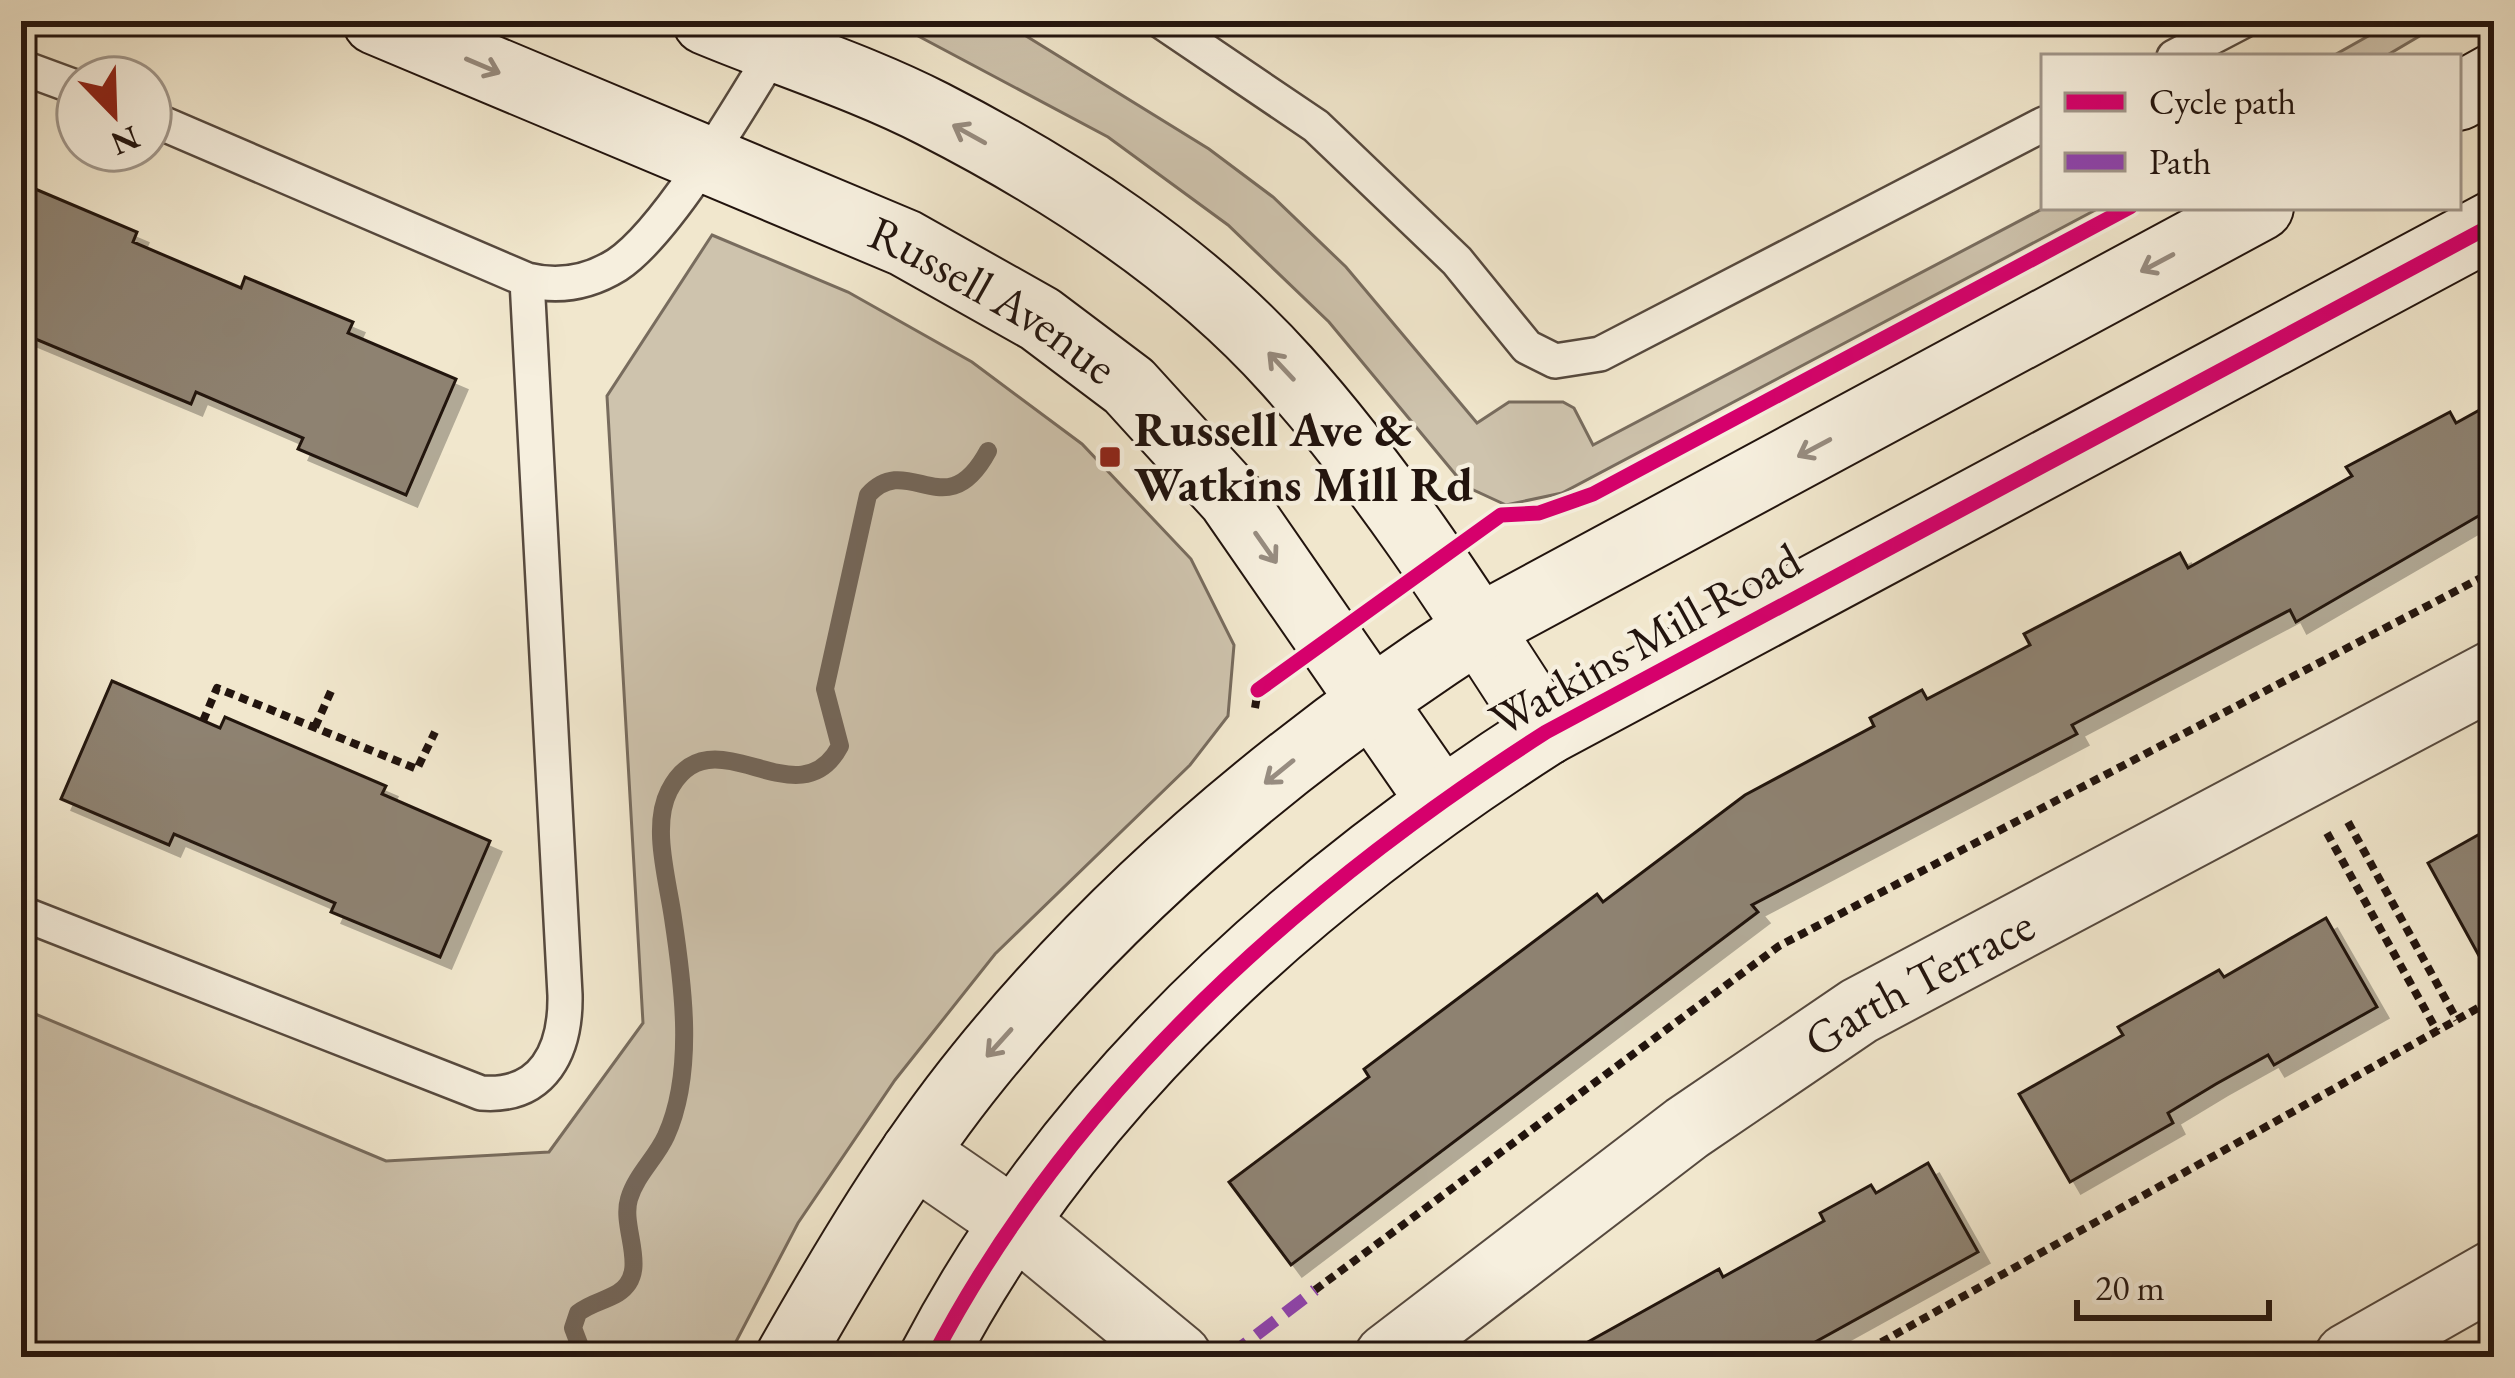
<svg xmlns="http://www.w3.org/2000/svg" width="2515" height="1378" viewBox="0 0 2515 1378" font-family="'EB Garamond',serif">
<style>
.green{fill:#cec3ad;stroke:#786c5e;stroke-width:3}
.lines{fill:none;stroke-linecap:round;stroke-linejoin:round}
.stream{stroke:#74675a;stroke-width:18}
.building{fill:#8e8271;stroke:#22140e;stroke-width:3;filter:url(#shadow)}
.lane-casing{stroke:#56493e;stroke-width:38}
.street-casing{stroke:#56493e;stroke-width:70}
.secondary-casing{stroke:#22140e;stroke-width:70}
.path{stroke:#22140e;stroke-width:8;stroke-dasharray:9 6;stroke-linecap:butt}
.lane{stroke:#f6efde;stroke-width:33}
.street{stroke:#f6efde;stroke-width:66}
.secondary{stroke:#f6efde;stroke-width:66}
.quiet{stroke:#8e44ad;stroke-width:12;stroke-dasharray:24 12;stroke-linecap:butt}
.cycleway-casing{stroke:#f6efde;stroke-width:22}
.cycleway{stroke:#d6006c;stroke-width:15}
.oneway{stroke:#978c80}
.poi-dot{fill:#8f2418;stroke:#f6efde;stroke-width:4.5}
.labels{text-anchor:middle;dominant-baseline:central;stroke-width:9;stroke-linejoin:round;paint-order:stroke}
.street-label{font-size:48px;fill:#22140e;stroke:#f6efde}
.poi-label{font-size:48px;font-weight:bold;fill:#22140e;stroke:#f6efde;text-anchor:start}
</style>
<defs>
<filter id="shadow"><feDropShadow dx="11" dy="11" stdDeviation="0" flood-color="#0004"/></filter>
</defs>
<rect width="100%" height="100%" fill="#f1e7cd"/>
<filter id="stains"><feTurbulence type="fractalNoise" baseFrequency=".00167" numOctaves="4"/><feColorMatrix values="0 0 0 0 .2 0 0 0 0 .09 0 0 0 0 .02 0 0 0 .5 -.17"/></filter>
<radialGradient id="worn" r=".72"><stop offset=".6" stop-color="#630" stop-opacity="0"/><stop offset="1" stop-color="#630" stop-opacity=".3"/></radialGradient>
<path class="green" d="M890 21H1002L1209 149 1273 197 1346 267 1477 423 1509 402H1563L1574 408 1593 445 2046 207H2101L1562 493 1506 505 1465 486 1329 322 1228 225 1108 137Z
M2395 21H2445L2384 57H2331Z
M712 235 848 292 972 362 1082 444 1191 559 1234 645 1228 716 1190 765 995 954 895 1080 798 1223 728 1357H21V1008L386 1161 549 1152 643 1023 607 396Z"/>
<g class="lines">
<path class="stream" d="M584 1357 573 1328 578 1313C590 1303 605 1301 618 1293 651 1272 620 1229 629 1199 636 1175 656 1158 666 1136 695 1072 683 984 673 918 668 881 651 826 669 791 711 708 798 825 840 746L825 689 868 495C909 450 946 529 988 451"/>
</g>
<path class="building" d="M21 183 137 232 133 242 241 288 245 277 353 322 348 333 456 379 406 495 298 449 303 438 196 392 191 404 21 333Z
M2494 402V507L2296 622 2290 610 2072 725 2077 734 1752 905 1758 912 1291 1265 1229 1182 1369 1077 1364 1069 1597 894 1603 902 1745 795 1874 726 1870 718 1922 690 1927 699 1977 673 2030 645 2024 634 2180 553 2188 568 2352 476 2346 467 2450 412 2456 423Z
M112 681 220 728 225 717 386 786 382 794 490 841 440 957 331 912 335 903 174 834 169 845 61 799Z
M2494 826V983L2428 863Z
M2326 918 2377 1007 2274 1065 2268 1055 2216 1084 2168 1113 2173 1123 2070 1182 2019 1094 2123 1035 2118 1027 2219 970 2224 977Z
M1928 1163 1978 1252 1788 1357H1561L1719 1269 1723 1277 1824 1221 1820 1213 1871 1185 1876 1193Z"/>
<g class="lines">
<g class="lane-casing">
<path id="lane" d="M1161 21 1316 126 1457 261 1527 347 1555 361 1600 354 2044 124
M2174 57 2243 21
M21 67 78 88
M150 118 527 280C559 288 588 283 617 265 669 231 747 95 782 38
M21 913 481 1093C544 1098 566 1050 565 995L527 280"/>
</g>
<g class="street-casing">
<g id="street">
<path d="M914 1153 1017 1224 1178 1357"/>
<path id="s1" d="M1388 1357 1687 1128 1859 1011 2494 674"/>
<path d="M2348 1357 2494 1274"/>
</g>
</g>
<g class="secondary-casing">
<g id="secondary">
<path id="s2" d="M376 21 905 243 1040 319 1129 386 1231 498 1440 800"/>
<path d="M706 21C780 52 861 77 933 114 1062 180 1189 262 1286 370 1385 480 1466 608 1546 732"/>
<path d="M2458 97 2494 77"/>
<path d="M789 1357C846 1257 906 1156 979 1066 1119 893 1292 749 1479 628L2260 207"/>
<path d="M933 1357C1071 1093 1299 890 1546 732L2494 224"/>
</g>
</g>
<path class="path" d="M1255 708 1258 690
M203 721 217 688 417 769 435 732
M315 727 332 689
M2348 822 2457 1020
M2327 833 2437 1031
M1315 1290 1779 946 2494 571
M1855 1357 2494 999"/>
<use href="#lane" class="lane"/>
<use href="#street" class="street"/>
<use href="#secondary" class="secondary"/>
<path class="quiet" d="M1228 1357 1315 1290"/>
<g class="cycleway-casing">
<path id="cycleway" d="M1258 690 1501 515 1539 513 1593 494 2130 207
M933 1357C1071 1093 1299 890 1546 732L2494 224"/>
</g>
<use href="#cycleway" class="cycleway"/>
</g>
<defs><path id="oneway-shaft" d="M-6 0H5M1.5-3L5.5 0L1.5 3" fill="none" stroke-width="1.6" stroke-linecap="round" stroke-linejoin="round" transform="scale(3)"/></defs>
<g class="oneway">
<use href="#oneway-shaft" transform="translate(483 66) rotate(23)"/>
<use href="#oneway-shaft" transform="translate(969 134) rotate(-151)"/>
<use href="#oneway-shaft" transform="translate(2157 263) rotate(152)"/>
<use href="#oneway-shaft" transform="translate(1281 366) rotate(-133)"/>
<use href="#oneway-shaft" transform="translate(1814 448) rotate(152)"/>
<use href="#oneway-shaft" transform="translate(1266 548) rotate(55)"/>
<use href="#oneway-shaft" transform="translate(1279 772) rotate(141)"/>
<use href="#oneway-shaft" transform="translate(999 1043) rotate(132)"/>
</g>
<rect class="poi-dot" x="1098" y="445" width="24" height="24" rx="6"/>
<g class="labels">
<g class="street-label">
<text stroke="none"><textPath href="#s2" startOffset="678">Russell Avenue</textPath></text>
<text transform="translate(1645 639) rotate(-29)">Watkins Mill Road</text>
<text stroke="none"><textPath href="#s1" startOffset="651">Garth Terrace</textPath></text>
</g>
<g class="poi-label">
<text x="1134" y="429">Russell Ave &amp;<tspan x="1134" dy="55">Watkins Mill Rd</tspan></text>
</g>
</g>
<rect width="2515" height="1378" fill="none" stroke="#f1e7cd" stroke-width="72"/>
<rect x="24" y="24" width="2467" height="1330" fill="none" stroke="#22140e" stroke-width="6"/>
<rect x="36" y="36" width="2443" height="1306" fill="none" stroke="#22140e" stroke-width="3"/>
<rect x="2041" y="54" width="420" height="156" fill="#f6efde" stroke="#a1978b" stroke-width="3"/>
<rect x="2065" y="93" width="60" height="18" fill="#d6006c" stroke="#a1978b" stroke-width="3"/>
<text x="2149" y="114" font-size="36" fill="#22140e">Cycle path</text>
<rect x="2065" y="153" width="60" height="18" fill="#8e44ad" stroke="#a1978b" stroke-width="3"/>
<text x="2149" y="174" font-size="36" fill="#22140e">Path</text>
<g transform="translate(114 114) rotate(157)"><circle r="57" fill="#f6efde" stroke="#a1978b" stroke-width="3"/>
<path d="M0-9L21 45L0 30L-21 45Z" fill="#8f2418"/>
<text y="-18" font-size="33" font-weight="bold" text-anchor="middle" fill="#22140e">N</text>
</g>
<path d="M2077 1300v18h192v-18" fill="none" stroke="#22140e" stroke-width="6"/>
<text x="2095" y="1300" font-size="36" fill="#22140e" stroke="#f6efde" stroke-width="9" paint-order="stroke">20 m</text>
<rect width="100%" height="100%" filter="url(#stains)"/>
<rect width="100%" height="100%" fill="url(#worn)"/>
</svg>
